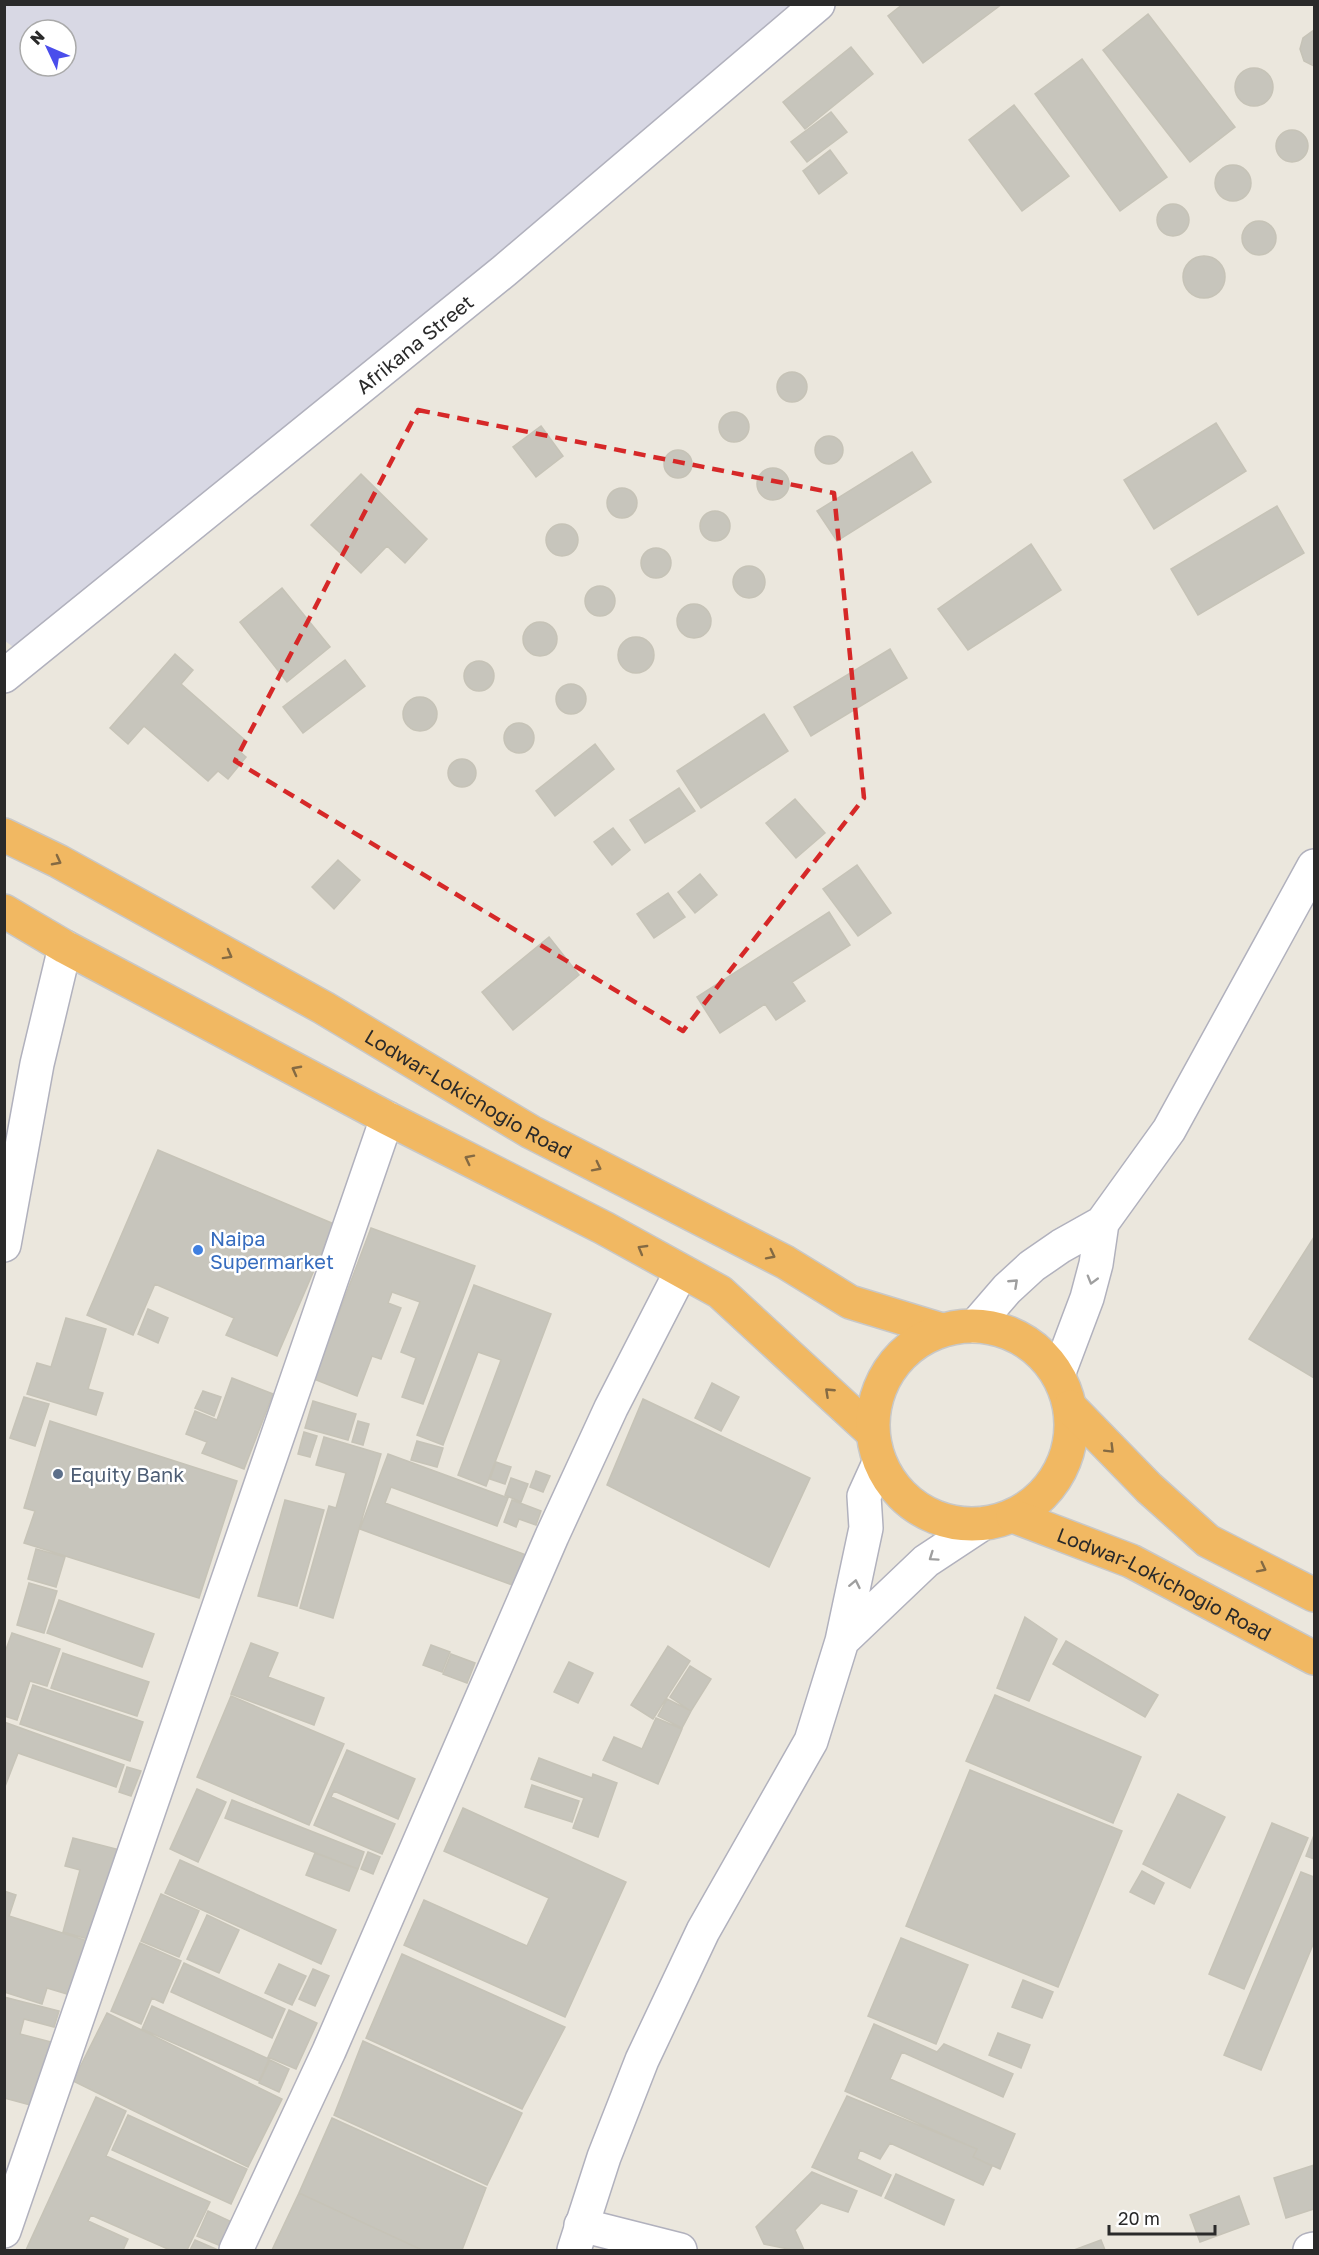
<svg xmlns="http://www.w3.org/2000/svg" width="1319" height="2255" viewBox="0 0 1319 2255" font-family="'Golos Text',sans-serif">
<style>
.airport{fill:#d8d8e4;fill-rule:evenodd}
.building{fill:#c7c5bc;stroke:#c6c3b7;stroke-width:1.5}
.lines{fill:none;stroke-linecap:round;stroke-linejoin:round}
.street-casing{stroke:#b1b1bd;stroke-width:36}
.secondary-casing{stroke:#b1b1bd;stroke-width:36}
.highway-casing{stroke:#c8c8c8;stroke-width:36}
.street{stroke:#fff;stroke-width:33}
.secondary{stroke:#fff;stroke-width:33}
.highway{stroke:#f1b862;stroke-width:33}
.oneway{stroke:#846a43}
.oneway2{stroke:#9f9f9f}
.marked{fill:none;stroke:#d62828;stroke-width:4.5;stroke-dasharray:12 8;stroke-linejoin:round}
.shop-dot{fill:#3f7fe0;stroke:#fff;stroke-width:2}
.service-dot{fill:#5c6f8a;stroke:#fff;stroke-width:2}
.labels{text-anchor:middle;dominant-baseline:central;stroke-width:5;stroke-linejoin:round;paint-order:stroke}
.street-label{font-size:20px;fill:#2a2a2a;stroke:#fff}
.shop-label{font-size:20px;fill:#366cbe;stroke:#fff;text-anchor:start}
.service-label{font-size:20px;fill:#4e5e75;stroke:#fff;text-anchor:start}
</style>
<rect width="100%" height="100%" fill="#ebe7dd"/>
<path class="airport" d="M5 5H792L510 245 20 652 5 641ZM30 30H66V66H30Z"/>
<path class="building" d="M903 4H1002L923 63 888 16Z
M1148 14 1235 127 1190 162 1103 50Z
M1314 30V66L1304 61 1300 49 1303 38Z
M851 47 873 74 805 129 783 102Z
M1082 59 1167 177 1120 211 1035 94Z
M1235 87a19 19 0 1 1 38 0a19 19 0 1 1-38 0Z
M1014 105 1069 176 1022 211 969 140Z
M831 112 847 132 807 162 791 142Z
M1276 146a16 16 0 1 1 32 0a16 16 0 1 1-32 0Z
M830 150 847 173 819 194 803 171Z
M1215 183a18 18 0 1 1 36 0a18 18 0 1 1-36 0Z
M1157 220a16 16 0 1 1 32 0a16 16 0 1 1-32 0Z
M1242 238a17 17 0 1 1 34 0a17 17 0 1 1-34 0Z
M1183 277a21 21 0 1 1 42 0a21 21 0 1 1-42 0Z
M777 387a15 15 0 1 1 30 0a15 15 0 1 1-30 0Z
M719 427a15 15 0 1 1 30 0a15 15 0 1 1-30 0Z
M1216 423 1246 471 1154 529 1124 480Z
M541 426 563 456 536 477 513 447Z
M815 450a14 14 0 1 1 28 0a14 14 0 1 1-28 0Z
M664 464a14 14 0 1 1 28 0a14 14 0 1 1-28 0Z
M912 452 931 482 837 541 817 511Z
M757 484a16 16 0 1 1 32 0a16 16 0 1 1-32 0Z
M361 474 427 539 405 563 387 546 361 573 311 525Z
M607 503a15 15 0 1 1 30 0a15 15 0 1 1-30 0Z
M1277 506 1304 553 1198 615 1171 569Z
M700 526a15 15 0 1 1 30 0a15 15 0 1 1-30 0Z
M546 540a16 16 0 1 1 32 0a16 16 0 1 1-32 0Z
M1031 544 1061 590 968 650 938 609Z
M641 563a15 15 0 1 1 30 0a15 15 0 1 1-30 0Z
M733 582a16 16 0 1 1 32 0a16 16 0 1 1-32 0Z
M585 601a15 15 0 1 1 30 0a15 15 0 1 1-30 0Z
M282 588 330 647 287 682 240 622Z
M677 621a17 17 0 1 1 34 0a17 17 0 1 1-34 0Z
M523 639a17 17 0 1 1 34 0a17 17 0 1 1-34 0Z
M618 655a18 18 0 1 1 36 0a18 18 0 1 1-36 0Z
M890 649 907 678 811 736 794 707Z
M175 654 193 670 181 684 246 741 238 750 246 757 228 779 218 771 208 781 144 726 128 744 110 728Z
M345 660 365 686 303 733 283 707Z
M464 676a15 15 0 1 1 30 0a15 15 0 1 1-30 0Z
M556 699a15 15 0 1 1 30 0a15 15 0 1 1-30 0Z
M403 714a17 17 0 1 1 34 0a17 17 0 1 1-34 0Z
M764 714 788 751 701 808 677 771Z
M504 738a15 15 0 1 1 30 0a15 15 0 1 1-30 0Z
M595 744 614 769 555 816 536 791Z
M448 773a14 14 0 1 1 28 0a14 14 0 1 1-28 0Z
M679 788 695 811 645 843 630 820Z
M795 799 825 833 796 858 766 823Z
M613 828 630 850 612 865 594 842Z
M338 860 360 880 334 909 312 887Z
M857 865 891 913 858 936 823 889Z
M700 874 717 895 695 913 678 892Z
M668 893 685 917 654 938 637 914Z
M829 912 850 945 792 982 805 1001 776 1020 765 1004 720 1033 697 997Z
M549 937 579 975 513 1030 482 992Z
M158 1150 334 1224 277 1356 226 1335 234 1318 155 1284 133 1335 87 1315Z
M371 1228 475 1266 423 1404 402 1397 416 1358 401 1352 420 1302 392 1292 388 1303 401 1308 381 1359 372 1356 357 1396 314 1379Z
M1314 1237V1378L1249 1339Z
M474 1285 551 1314 486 1486 458 1475 501 1360 478 1352 443 1445 417 1435Z
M148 1309 168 1318 158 1343 138 1334Z
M66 1318 106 1329 88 1389 103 1393 96 1415 27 1394 37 1363 51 1367Z
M232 1378 273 1394 244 1469 202 1453 207 1442 186 1434 195 1411 217 1420Z
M712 1383 739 1397 721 1431 695 1418Z
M203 1391 221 1397 214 1416 195 1408Z
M24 1397 49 1404 35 1446 10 1438Z
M643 1399 810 1478 769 1567 607 1485Z
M313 1401 356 1414 348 1440 305 1428Z
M50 1421 237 1481 199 1598 24 1543 35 1511 24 1508Z
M358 1421 369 1424 363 1445 352 1442Z
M304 1432 317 1436 310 1457 298 1454Z
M324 1437 381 1454 333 1618 300 1608 329 1506 336 1508 346 1473 316 1465Z
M417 1441 443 1448 437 1467 411 1460Z
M388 1454 508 1498 497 1526 391 1487 385 1503 526 1555 515 1586 360 1529Z
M496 1462 511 1467 505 1484 490 1479Z
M536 1471 550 1476 543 1492 530 1487Z
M511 1478 528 1484 521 1502 505 1495Z
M285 1500 324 1510 297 1606 258 1596Z
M512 1500 541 1511 536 1525 519 1519 516 1527 504 1522Z
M36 1549 65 1557 56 1587 28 1579Z
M29 1583 57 1591 44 1633 17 1625Z
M59 1600 154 1634 142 1667 47 1633Z
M1025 1617 1057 1639 1029 1701 997 1688Z
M12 1633 60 1649 47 1686 30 1681 17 1720 4 1716V1655Z
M1066 1641 1158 1695 1145 1717 1053 1664Z
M251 1643 278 1653 268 1677 324 1698 314 1725 231 1694Z
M431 1645 450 1652 442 1672 423 1665Z
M668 1646 690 1661 653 1719 631 1705Z
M63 1653 149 1682 137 1716 51 1688Z
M451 1654 475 1663 467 1683 443 1674Z
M569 1662 593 1673 578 1703 554 1692Z
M690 1666 711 1679 691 1711 670 1697Z
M33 1685 143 1722 130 1761 20 1724Z
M995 1695 1141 1757 1113 1823 966 1761Z
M231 1696 344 1744 309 1825 197 1777Z
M667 1699 691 1711 682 1728 658 1716Z
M656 1718 682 1729 658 1784 603 1760 614 1737 642 1749Z
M4 1722 124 1765 116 1787 18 1753 4 1789Z
M347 1750 415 1779 398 1819 334 1791 331 1797 395 1824 382 1854 314 1825Z
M539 1758 592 1778 593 1774 617 1783 598 1837 573 1828 584 1798 531 1779Z
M127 1767 141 1771 131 1796 119 1792Z
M970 1770 1122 1831 1058 1987 906 1926Z
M532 1785 579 1801 572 1822 525 1807Z
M197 1789 226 1802 198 1862 170 1849Z
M1178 1794 1225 1817 1190 1888 1143 1864Z
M232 1800 364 1852 358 1869 225 1818Z
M463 1808 626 1882 565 2017 404 1945 424 1900 527 1946 549 1898 444 1851Z
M1272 1823 1308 1838 1244 1989 1209 1974Z
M1314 1835V1859L1306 1856Z
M73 1838 120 1850 95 1941 63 1932 80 1870 65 1866Z
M368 1852 380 1857 373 1874 361 1869Z
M315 1853 358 1869 349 1891 306 1875Z
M180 1860 336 1930 321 1964 165 1893Z
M1142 1871 1164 1883 1154 1904 1130 1892Z
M1301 1872 1314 1877V1942L1261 2070 1224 2055Z
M4 1891 16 1895 9 1916 94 1943 77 1997 47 1988 42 2004 4 1992Z
M161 1894 199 1911 179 1957 141 1941Z
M207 1915 239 1930 219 1973 187 1959Z
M901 1938 968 1965 936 2044 868 2016Z
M140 1943 181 1961 163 2003 152 1998 141 2024 111 2011Z
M402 1954 565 2027 522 2109 366 2038Z
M184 1963 285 2009 272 2038 171 1992Z
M279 1964 306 1976 292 2005 265 1993Z
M313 1969 329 1976 315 2006 299 1999Z
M1023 1980 1053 1992 1042 2018 1012 2007Z
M4 1997 59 2011 54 2027 24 2019 20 2034 55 2043 38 2107 4 2098Z
M152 2006 269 2059 259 2081 142 2029Z
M289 2010 317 2023 296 2069 268 2057Z
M107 2013 282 2099 248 2167 73 2081Z
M874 2024 937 2052 944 2044 1013 2074 1003 2097 902 2052 890 2079 1015 2134 1000 2169 973 2157 977 2149 845 2091Z
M998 2033 1030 2045 1021 2068 989 2055Z
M363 2041 522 2113 487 2185 334 2115Z
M270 2060 289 2069 279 2092 259 2083Z
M847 2096 977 2149 973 2157 992 2166 983 2185 890 2143 880 2159 860 2150 857 2159 891 2175 881 2196 812 2167Z
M96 2097 126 2111 106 2156 210 2202 187 2250H170L91 2215 88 2221 128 2239 123 2250H26Z
M128 2115 247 2169 231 2204 112 2150Z
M332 2118 486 2188 462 2250H422L299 2193Z
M1314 2165V2209L1286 2218 1274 2178Z
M812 2172 857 2191 848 2212 821 2203 795 2230 804 2250H793L764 2244 756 2227Z
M896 2174 954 2200 944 2225 885 2198Z
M299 2193 422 2250H272Z
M1239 2196 1249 2224 1200 2242 1190 2215Z
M208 2211 232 2222 221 2246 197 2236Z
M195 2240 218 2250H190Z
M1101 2240 1105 2250H1074Z"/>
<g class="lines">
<g class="street-casing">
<g id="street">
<path id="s1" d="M4 676 504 271 818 4"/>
<path d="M4 1245 37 1064 65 947"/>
<path d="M581 2225 680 2250"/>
<path d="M4 2231 387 1118"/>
<path d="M236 2250 329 2051 552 1536 611 1408 681 1272"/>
<path d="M1310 2250 1314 2249"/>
</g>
</g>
<g class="secondary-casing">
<path id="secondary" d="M975 1326 1007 1289 1032 1266 1061 1246 1102 1223 1169 1130 1314 866
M1058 1375 1087 1298 1096 1264 1102 1223
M842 1641 926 1561 982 1524
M574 2250 604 2157 642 2060 703 1931 811 1741 842 1641 866 1528 864 1496 879 1463"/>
</g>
<g class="highway-casing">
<g id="highway">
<path id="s2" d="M4 835 58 861 324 1008 531 1132 785 1262 850 1302 942 1330"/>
<path d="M4 911 65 947 387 1118 604 1228 720 1292 872 1432"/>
<circle cx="972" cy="1425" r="99"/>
<path d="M1070 1407 1149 1488 1208 1541 1314 1595"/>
<path id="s3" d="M1013 1516 1131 1561 1314 1658"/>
</g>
</g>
<use href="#street" class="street"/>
<use href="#secondary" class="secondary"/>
<use href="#highway" class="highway"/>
</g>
<defs><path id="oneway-chevron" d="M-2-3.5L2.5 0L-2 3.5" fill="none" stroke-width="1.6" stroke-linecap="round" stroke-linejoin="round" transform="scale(1.5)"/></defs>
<g class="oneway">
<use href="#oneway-chevron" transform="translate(57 861) rotate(28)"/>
<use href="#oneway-chevron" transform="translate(228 955) rotate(29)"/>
<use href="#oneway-chevron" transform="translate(296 1070) rotate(-152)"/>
<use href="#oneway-chevron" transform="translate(469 1159) rotate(-153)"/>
<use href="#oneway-chevron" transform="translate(597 1167) rotate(27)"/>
<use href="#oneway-chevron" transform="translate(642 1249) rotate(-150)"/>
<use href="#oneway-chevron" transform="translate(771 1255) rotate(27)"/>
<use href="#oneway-chevron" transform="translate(829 1392) rotate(-137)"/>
<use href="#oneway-chevron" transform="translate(1110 1449) rotate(45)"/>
<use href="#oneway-chevron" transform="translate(1262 1568) rotate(27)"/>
</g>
<g class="oneway2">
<use href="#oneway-chevron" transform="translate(1092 1280) rotate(106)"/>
<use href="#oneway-chevron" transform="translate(1014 1283) rotate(-43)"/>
<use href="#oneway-chevron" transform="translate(933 1557) rotate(145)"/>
<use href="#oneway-chevron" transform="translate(855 1584) rotate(-78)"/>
</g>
<path class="marked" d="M418 410 834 493 864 798 683 1031 235 761Z"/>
<circle class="shop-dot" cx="198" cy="1250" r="6"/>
<circle class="service-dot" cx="58" cy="1474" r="6"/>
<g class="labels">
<g class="street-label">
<text stroke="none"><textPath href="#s1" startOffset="528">Afrikana Street</textPath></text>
<text stroke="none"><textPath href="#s2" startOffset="532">Lodwar-Lokichogio Road</textPath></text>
<text stroke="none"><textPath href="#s3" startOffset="166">Lodwar-Lokichogio Road</textPath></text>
</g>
<g class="shop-label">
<text x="210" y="1238">Naipa<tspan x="210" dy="23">Supermarket</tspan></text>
</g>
<g class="service-label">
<text x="70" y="1474">Equity Bank</text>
</g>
</g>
<rect width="1319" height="2255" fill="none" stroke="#2a2a2a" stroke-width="12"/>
<g transform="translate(48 48) rotate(314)"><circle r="28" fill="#ffffff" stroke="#aaaaaa" stroke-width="1.5"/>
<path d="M0-4.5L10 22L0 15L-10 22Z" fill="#4a4deb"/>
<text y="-9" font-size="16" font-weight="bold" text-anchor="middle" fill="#2a2a2a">N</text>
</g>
<path d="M1109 2225v9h106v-9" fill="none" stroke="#2a2a2a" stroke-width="3"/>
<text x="1118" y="2225" font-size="18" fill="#2a2a2a" stroke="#ffffff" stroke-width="4.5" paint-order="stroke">20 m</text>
</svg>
